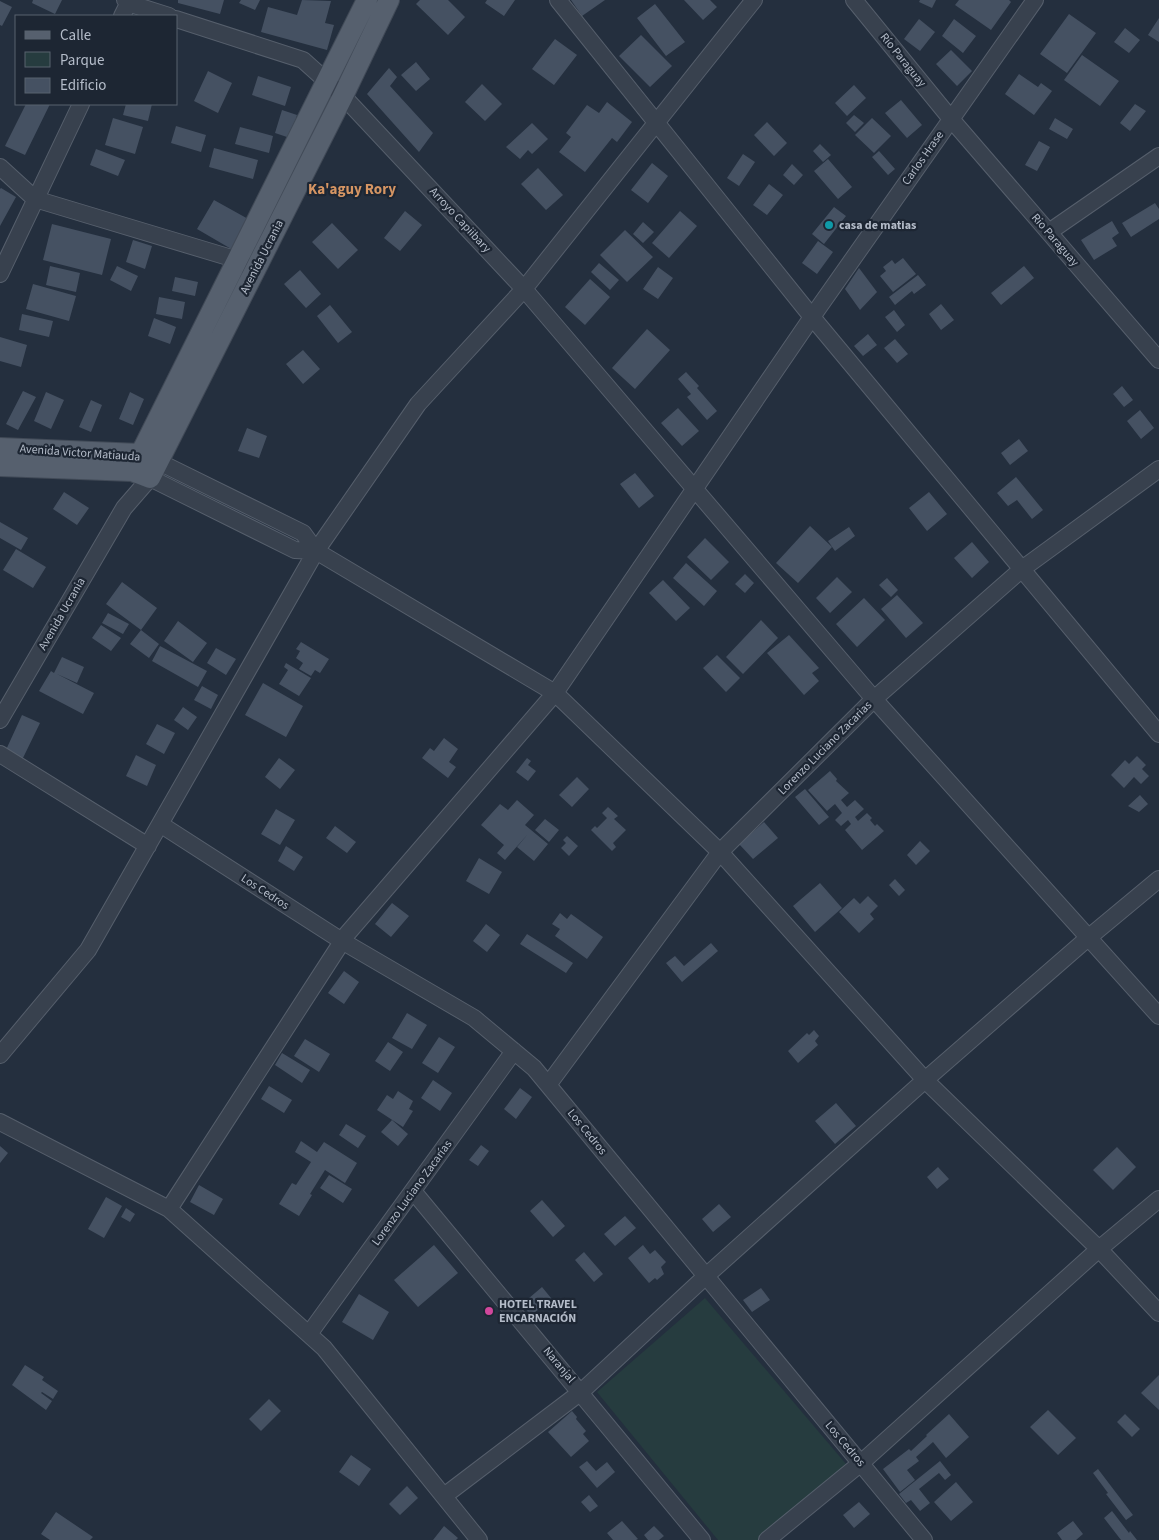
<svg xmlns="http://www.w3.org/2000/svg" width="1159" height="1540" viewBox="0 0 1159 1540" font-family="'Source Sans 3',sans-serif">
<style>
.green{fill:#263c3f}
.building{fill:#455162}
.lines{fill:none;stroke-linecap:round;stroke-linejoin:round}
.minor-casing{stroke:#565f6c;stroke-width:18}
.major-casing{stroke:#414a57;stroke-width:22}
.minor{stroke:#38414e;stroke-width:16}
.major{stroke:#56606e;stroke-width:20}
.culture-dot{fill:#0f9aa8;stroke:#1d2633;stroke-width:2}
.hotel-dot{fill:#d1479c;stroke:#1d2633;stroke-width:2}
.labels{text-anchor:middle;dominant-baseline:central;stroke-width:4.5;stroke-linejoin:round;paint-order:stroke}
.street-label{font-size:12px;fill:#b4bcc9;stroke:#1d2633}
.poi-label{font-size:12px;font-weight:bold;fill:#b4bcc9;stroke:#1d2633;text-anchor:start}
.quarter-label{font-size:15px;font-weight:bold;fill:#d59563;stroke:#1d2633}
</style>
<rect width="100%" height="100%" fill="#242f3e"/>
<path class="green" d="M705 1298 852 1471 774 1540H718L597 1392Z"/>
<path class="building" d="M33 0H62L55 14 32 3Z
M178 0H224L220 14 178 3Z
M241 0H260L255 10 239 3Z
M302 0 331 1 325 23 334 25 327 50 261 32 268 7 297 15Z
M420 0H448L465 17 448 35 416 4Z
M487 0H515L504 16 485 3Z
M571 0H605L582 16Z
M684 0H710L717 7 703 20Z
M920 0H936L932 8 919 2Z
M959 0H1009L1011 2 991 30 955 5Z
M0 1 12 7 2 26 0 25Z
M655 4 685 42 666 56 637 18Z
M1069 14 1096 33 1067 73 1040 54Z
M1159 18V42L1148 35Z
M919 19 935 32 920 51 904 39Z
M954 19 976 36 963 53 942 36Z
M1125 28 1140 40 1129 53 1114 42Z
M641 35 672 66 650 87 619 56Z
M555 39 577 55 554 85 532 69Z
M951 50 972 71 957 86 936 64Z
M1082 55 1119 81 1100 106 1064 80Z
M416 62 430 79 416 91 401 75Z
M389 68 397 77 390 86 433 133 419 152 367 94Z
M208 71 232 83 218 113 194 101Z
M1019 74 1038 87 1041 83 1052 91 1034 115 1005 94Z
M258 76 291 87 285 106 252 95Z
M482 84 502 104 485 121 465 102Z
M854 85 866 98 847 116 835 103Z
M901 100 922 125 907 138 885 113Z
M607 102 632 122 617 142 612 138 585 172 559 152 571 137 566 133 587 105 599 113Z
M26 104H50L25 155 5 146Z
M126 104H152L148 121 123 115Z
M1135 104 1146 111 1130 131 1120 123Z
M282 110 297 115 290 138 275 133Z
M854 115 864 123 855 132 846 123Z
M113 118 143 127 135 154 105 145Z
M872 118 891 136 874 153 855 135Z
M1055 118 1073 129 1067 139 1049 129Z
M767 122 787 143 774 156 754 135Z
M532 123 548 139 532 154 528 150 520 159 506 147Z
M176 126 206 135 201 152 171 143Z
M240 127 273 136 269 153 235 144Z
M1039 141 1050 147 1037 171 1025 165Z
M820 144 831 155 823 162 813 151Z
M214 148 258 160 253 179 209 167Z
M96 149 125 160 118 176 90 165Z
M879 151 895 169 888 175 872 157Z
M743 154 755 162 739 186 727 178Z
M828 159 852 187 838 199 814 171Z
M652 163 668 176 648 203 631 190Z
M792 164 803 175 794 185 783 175Z
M538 168 563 195 546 210 521 184Z
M769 184 783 195 767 215 753 205Z
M1 188 16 197 0 226V189Z
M214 200 250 220 233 250 197 229Z
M1155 203 1159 209V219L1131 237 1122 223Z
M834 207 846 216 824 244 812 234Z
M405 211 422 225 400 251 384 238Z
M680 211 697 226 669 258 652 243Z
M1112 221 1119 233 1112 238 1117 246 1094 260 1081 240Z
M643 222 654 232 643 243 633 234Z
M332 223 358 250 338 269 312 242Z
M52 224 111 239 102 275 43 260Z
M625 230 653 257 627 282 600 255Z
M133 240 152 246 145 269 126 262Z
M818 241 833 252 817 274 802 263Z
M903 258 916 274 893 292 880 276 886 271 883 267 892 260 895 264Z
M599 263 619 280 610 290 591 272Z
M50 266 80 273 76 292 46 285Z
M117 266 138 276 131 291 110 280Z
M1024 266 1034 278 1001 305 991 293Z
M658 267 673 278 658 299 643 289Z
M859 268 877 292 860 310 845 289Z
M300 270 321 294 306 308 284 284Z
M918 275 926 285 914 294 912 291 895 305 889 297Z
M175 277 198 282 195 296 172 291Z
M590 279 610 297 585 325 565 307Z
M33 284 76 296 69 321 26 309Z
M159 297 185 302 182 319 156 314Z
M941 304 954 320 941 330 929 314Z
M330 305 352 332 338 343 317 316Z
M894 310 905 325 897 332 885 317Z
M22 314 53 321 49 337 19 330Z
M154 318 176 327 170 344 148 336Z
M647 329 670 350 635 389 612 368Z
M868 334 877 345 863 356 854 346Z
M0 337 27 345 21 367 0 361Z
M895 339 908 354 897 363 884 348Z
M303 350 320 369 303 384 286 364Z
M686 372 699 386 697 388 717 411 707 420 687 397 691 394 678 379Z
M1122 386 1133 400 1124 407 1113 394Z
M23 391 36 397 18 430 6 424Z
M46 392 64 400 51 429 34 421Z
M130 392 144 399 133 425 119 419Z
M91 400 102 405 91 432 79 427Z
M678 408 699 431 682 446 661 423Z
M1140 410 1154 428 1141 439 1127 421Z
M247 428 267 436 259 458 238 451Z
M1019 439 1028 451 1010 465 1001 453Z
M635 473 654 496 639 508 620 484Z
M1016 477 1043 510 1032 519 1017 500 1008 506 997 493Z
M64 492 89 508 77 525 53 509Z
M929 492 947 514 927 531 909 508Z
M0 522 28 538 21 550 0 538Z
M810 526 832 547 798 583 776 563Z
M849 527 855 536 835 551 828 541Z
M705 538 729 562 711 580 687 557Z
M972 542 989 562 972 578 954 558Z
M16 549 46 567 33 588 3 570Z
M686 563 717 591 704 606 673 578Z
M745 574 754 583 745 593 735 584Z
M837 577 852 592 830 613 816 598Z
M887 578 898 590 891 597 879 585Z
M663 580 690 608 676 621 649 593Z
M122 582 157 608 141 630 106 604Z
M897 595 923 623 906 638 881 609Z
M864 598 885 620 857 647 836 624Z
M108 613 129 624 123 634 102 623Z
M761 620 778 638 743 674 726 657Z
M178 621 207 643 193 662 164 641Z
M101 625 121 638 111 651 92 638Z
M141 630 159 644 149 658 130 644Z
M789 635 819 668 812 673 819 681 804 695 767 653Z
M301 642 329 659 320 673 315 670 311 676 299 669 303 663 296 658 300 651 296 649Z
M160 646 207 671 198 687 152 661Z
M216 648 236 659 226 675 207 663Z
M717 655 740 678 726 692 703 668Z
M62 657 84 667 77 683 57 674 94 693 83 714 39 691 51 671 54 673Z
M286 663 311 678 299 696 279 684 288 670 284 667Z
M263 683 303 706 286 737 245 715Z
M202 686 218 695 211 709 194 700Z
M183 707 197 717 188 730 174 720Z
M22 715 40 723 22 760 5 752Z
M157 724 175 733 164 754 146 744Z
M444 738 458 749 449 762 456 767 448 778 422 758 430 748 434 751Z
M136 755 156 765 147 786 126 776Z
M1137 756 1146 765 1142 769 1149 776 1141 784 1134 777 1124 788 1111 775 1125 760 1129 764Z
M279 758 295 770 280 789 265 777Z
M527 758 531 761 528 765 536 771 528 781 516 772Z
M830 771 837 779 836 781 849 793 841 800 847 807 855 800 864 809 855 817 858 821 867 813 872 818 870 820 875 826 877 824 884 831 862 850 845 830 851 824 848 820 841 826 835 820 842 813 835 804 827 811 808 790Z
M577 777 589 789 572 807 559 795Z
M805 789 829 817 819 825 795 797Z
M1140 795 1148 804 1139 812 1128 806Z
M517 800 534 815 525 825 548 844 534 861 517 847 528 834 505 860 497 853 504 845 481 825 500 804 508 810Z
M608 807 618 816 614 819 626 830 613 843 616 847 612 851 591 830 595 826 597 828 607 818 602 813Z
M276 809 295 820 280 845 261 834Z
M545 819 559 830 549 842 535 830Z
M764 822 778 838 753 859 739 844Z
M335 826 356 842 347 853 326 838Z
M567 836 578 846 569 856 561 848 566 843 563 840Z
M920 841 930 851 916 865 907 855Z
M286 846 303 857 294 871 278 861Z
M479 858 502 872 489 894 466 881Z
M895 879 905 890 899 896 889 885Z
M820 883 842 908 815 932 793 906Z
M868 896 878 906 870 914 874 919 859 933 839 912 854 898 860 904Z
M392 903 409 916 391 937 375 924Z
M560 913 567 919 571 914 603 937 587 959 555 936 560 929 552 924Z
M486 924 500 935 487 952 473 941Z
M527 934 573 963 566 973 520 944Z
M711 943 718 951 682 982 666 963 675 956 684 966Z
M344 971 359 982 344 1004 328 993Z
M407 1013 427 1025 412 1049 392 1038Z
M814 1030 819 1036 815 1041 818 1045 798 1063 788 1051 807 1033 809 1035Z
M439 1037 455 1047 438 1073 422 1063Z
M305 1039 330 1054 319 1072 294 1056Z
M388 1042 403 1052 390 1071 375 1061Z
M282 1053 310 1070 302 1083 275 1065Z
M433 1080 452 1093 440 1111 421 1098Z
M269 1086 292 1100 284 1113 261 1099Z
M520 1088 532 1097 516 1119 504 1109Z
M398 1091 413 1101 409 1109 413 1111 403 1127 377 1110 387 1095 393 1099Z
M836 1103 856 1126 835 1144 815 1121Z
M392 1120 408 1134 398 1146 381 1132Z
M346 1124 366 1136 358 1148 339 1135Z
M301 1141 317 1152 324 1142 357 1163 345 1183 325 1170 310 1194 312 1195 299 1216 279 1204 292 1183 296 1185 311 1162 295 1152Z
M481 1145 489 1151 478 1166 469 1160Z
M0 1146 8 1153 0 1163Z
M1117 1147 1136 1167 1113 1190 1093 1170Z
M938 1167 949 1179 937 1189 927 1177Z
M329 1175 352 1189 343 1203 320 1188Z
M199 1185 223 1199 214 1215 190 1202Z
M106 1197 122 1206 104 1238 88 1229Z
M542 1200 565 1226 553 1237 530 1211Z
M719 1204 731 1217 713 1232 702 1219Z
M126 1208 135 1214 130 1222 121 1217Z
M625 1216 636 1228 615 1246 604 1234Z
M434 1245 458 1273 418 1307 394 1280Z
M643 1245 650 1254 655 1250 666 1262 661 1267 664 1274 657 1280 655 1278 649 1283 628 1258Z
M584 1252 603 1274 594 1282 575 1260Z
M542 1287 551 1298 531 1316 522 1304Z
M761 1288 770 1300 752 1312 743 1300Z
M359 1294 389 1312 373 1340 342 1322Z
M25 1365 44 1377 42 1380 58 1391 53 1399 42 1392 41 1393 52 1401 46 1410 12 1385Z
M1159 1375V1410L1141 1393Z
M269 1399 281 1411 261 1431 249 1419Z
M1048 1410 1076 1438 1058 1455 1030 1427Z
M572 1411 577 1417 576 1419 586 1431 583 1434 589 1441 571 1457 548 1432Z
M949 1414 969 1437 946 1458 933 1442 916 1457 919 1461 907 1470 915 1480 900 1492 883 1469 909 1449 911 1451 927 1436 926 1435Z
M1125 1414 1140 1429 1132 1437 1117 1422Z
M351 1455 371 1469 359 1486 339 1472Z
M587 1461 596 1471 607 1462 615 1472 597 1488 579 1467Z
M940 1461 951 1475 945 1480 939 1473 919 1489 930 1503 920 1511 911 1500 906 1503 899 1494Z
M1098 1469 1133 1515 1126 1520 1106 1494 1108 1493 1093 1473Z
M956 1482 973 1502 951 1521 934 1502Z
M407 1486 418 1498 400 1515 389 1504Z
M589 1495 598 1506 590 1512 581 1502Z
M859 1502 870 1514 854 1528 843 1515Z
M1112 1511 1129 1533 1130 1531 1137 1540H1121L1104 1518Z
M56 1512 93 1537 90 1540H50L41 1534Z
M622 1521 638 1539 636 1540H613L607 1533Z
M1073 1521 1083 1534 1076 1540H1062L1057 1533Z
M444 1526 458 1538 456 1540H433Z
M654 1526 664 1536 659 1540H648L644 1535Z"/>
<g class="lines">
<g class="minor-casing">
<path id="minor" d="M125 0 128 3 169 16
M558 0 812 317 1159 734
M854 0 951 119 1159 360
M122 16 130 0
M176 19 303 60 343 96 524 289 874 699 1159 1016
M0 167 35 199 238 260 247 266
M1049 232 1159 156
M0 274 81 104
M316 551 555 693 720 852 925 1080 1099 1249 1159 1313
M0 720 124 508 150 478 295 550 316 551 303 533 159 462
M0 754 148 846
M160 824 342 941 474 1018 534 1068 924 1540
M0 1055 88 950 316 551 418 404 524 289 754 0
M548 1085 720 852 874 699 1022 569 1159 469
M0 1122 169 1209 324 1348 479 1540
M413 1191 702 1540
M169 1209 347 934 555 693 812 317 1035 0
M309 1334 514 1051
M444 1496 581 1392 706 1276 925 1080 1088 938 1159 879
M767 1540 861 1463 1099 1249 1159 1199"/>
</g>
<g class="major-casing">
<path id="major" d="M0 448 139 454 150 459
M0 466 132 471 150 478 343 96 389 0
M132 471 367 0"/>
</g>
<use href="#minor" class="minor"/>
<use href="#major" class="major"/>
</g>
<circle class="culture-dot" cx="829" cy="225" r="5"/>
<circle class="hotel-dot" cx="489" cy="1311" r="5"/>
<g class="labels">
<g class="street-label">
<text transform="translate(903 60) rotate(51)">Río Paraguay</text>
<text transform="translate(923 158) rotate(-55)">Carlos Hrase</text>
<text transform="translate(460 220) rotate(47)">Arroyo Capiibary</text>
<text transform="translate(1055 240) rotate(49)">Rio Paraguay</text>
<text transform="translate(262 257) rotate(-63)">Avenida Ucrania</text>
<text transform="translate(80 453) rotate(4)">Avenida Victor Matiauda</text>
<text transform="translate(62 614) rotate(-60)">Avenida Ucrania</text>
<text transform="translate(825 748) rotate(-45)">Lorenzo Luciano Zacarias</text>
<text transform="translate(265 892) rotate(33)">Los Cedros</text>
<text transform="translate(587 1132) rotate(51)">Los Cedros</text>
<text transform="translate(412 1193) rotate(-54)">Lorenzo Luciano Zacarías</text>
<text transform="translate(559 1365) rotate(50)">Naranjal</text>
<text transform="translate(845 1444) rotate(50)">Los Cedros</text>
</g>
<g class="poi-label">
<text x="839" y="225">casa de matias</text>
<text x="499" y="1304">HOTEL TRAVEL<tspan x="499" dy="14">ENCARNACIÓN</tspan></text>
</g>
<g class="quarter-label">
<text x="352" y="189">Ka'aguy Rory</text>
</g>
</g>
<rect x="15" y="15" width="162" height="90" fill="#1d2633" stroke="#59626f"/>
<rect x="25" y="31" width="25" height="8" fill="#56606e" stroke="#59626f"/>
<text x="60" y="40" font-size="15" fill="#b4bcc9">Calle</text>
<rect x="25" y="52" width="25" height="15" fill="#263c3f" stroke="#59626f"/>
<text x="60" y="65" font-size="15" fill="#b4bcc9">Parque</text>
<rect x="25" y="78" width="25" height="15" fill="#455162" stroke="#59626f"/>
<text x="60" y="90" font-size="15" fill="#b4bcc9">Edificio</text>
</svg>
